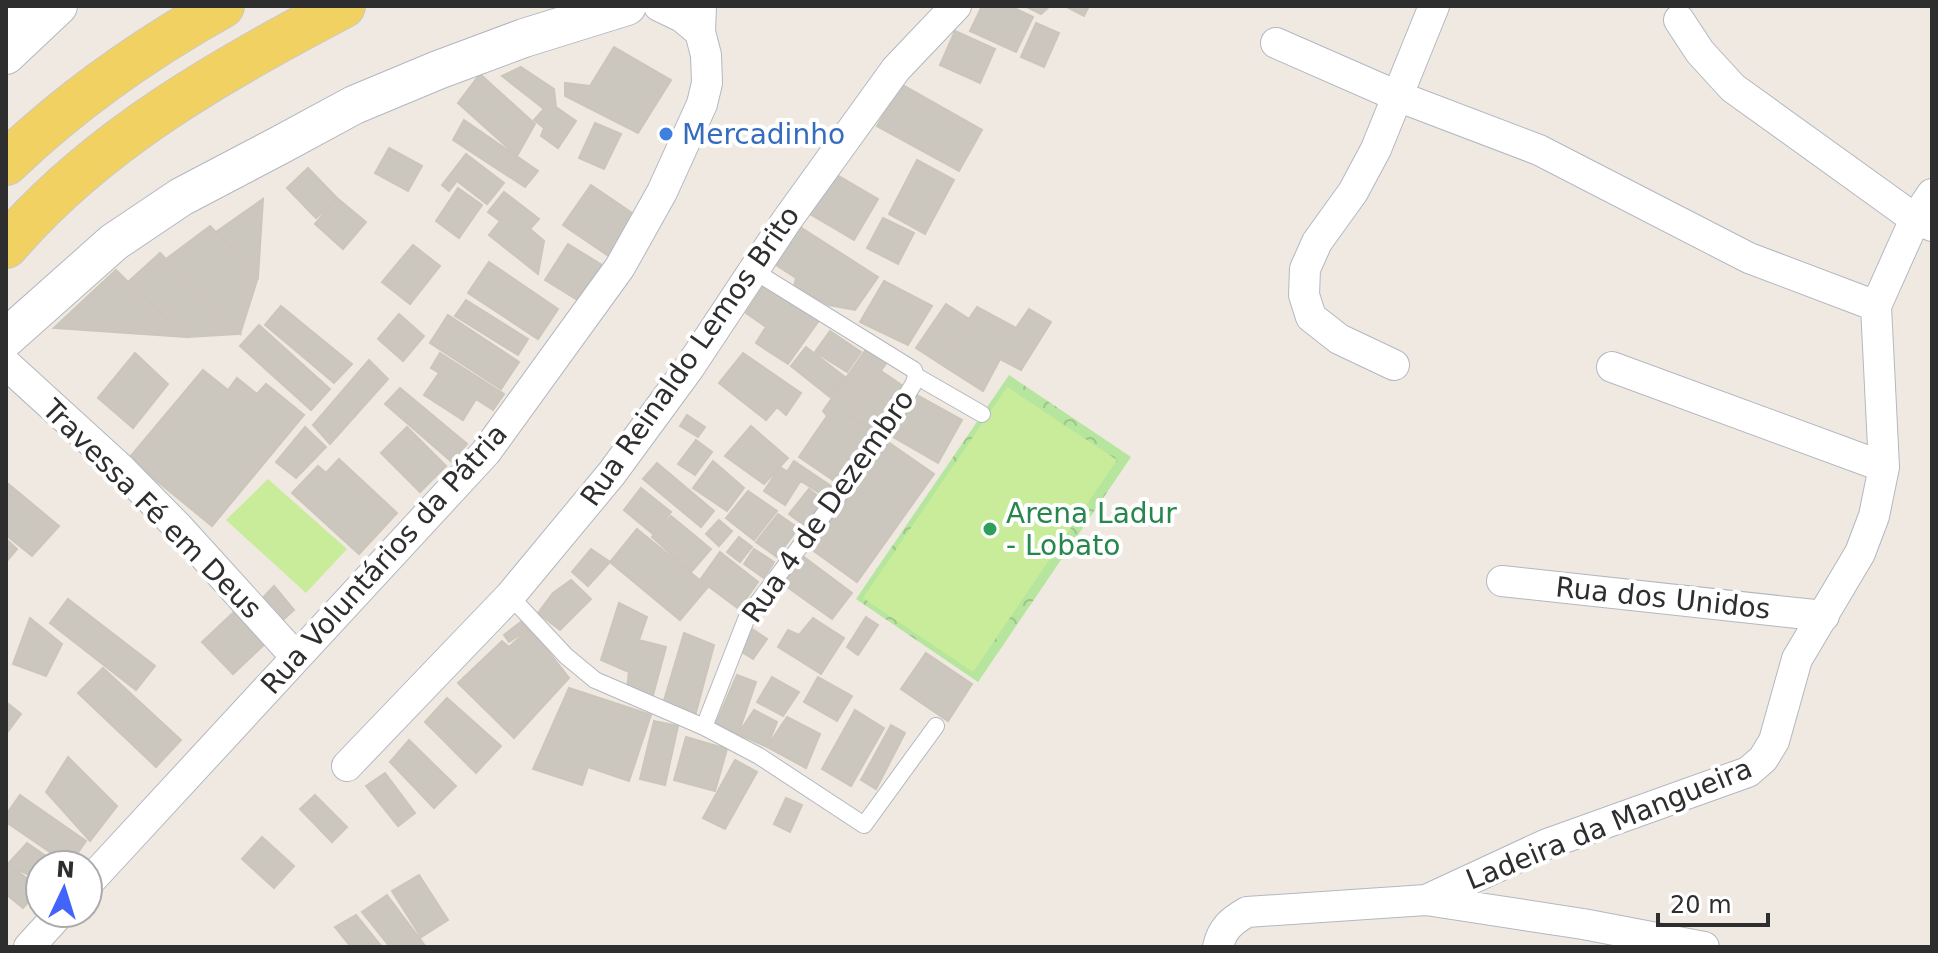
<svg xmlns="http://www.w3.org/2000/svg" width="1938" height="953" viewBox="0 0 1938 953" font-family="'DejaVu Sans',sans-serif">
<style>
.park{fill:url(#park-crowns)}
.pitch{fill:#c9ec9a}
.building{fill:#cbc7bf;stroke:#cbc5ba;stroke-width:2}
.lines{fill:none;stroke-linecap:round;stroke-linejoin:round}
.service-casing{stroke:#b4b7c1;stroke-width:18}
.minor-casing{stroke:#b4b7c1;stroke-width:32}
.tertiary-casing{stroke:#b4b7c1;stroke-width:40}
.primary-casing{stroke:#c9c9c9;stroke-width:46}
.service{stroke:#fff;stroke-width:16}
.minor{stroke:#fff;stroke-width:30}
.tertiary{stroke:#fff;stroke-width:38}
.primary{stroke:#f2d163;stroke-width:44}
.shop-dot{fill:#3f7fe0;stroke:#fff;stroke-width:3}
.leisure-dot{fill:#2e9e5b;stroke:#fff;stroke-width:3}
.labels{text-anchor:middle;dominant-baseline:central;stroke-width:8;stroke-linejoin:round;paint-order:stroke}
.shop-label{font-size:28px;fill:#366cbe;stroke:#fff;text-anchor:start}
.street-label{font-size:28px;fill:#2e2e2e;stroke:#fff}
.leisure-label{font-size:28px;fill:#27864d;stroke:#fff;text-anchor:start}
</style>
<defs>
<pattern id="park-crowns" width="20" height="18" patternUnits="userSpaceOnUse" patternTransform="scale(2)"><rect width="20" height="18" fill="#b6e59e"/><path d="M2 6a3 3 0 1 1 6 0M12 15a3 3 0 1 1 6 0" fill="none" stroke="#9dc588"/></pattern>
</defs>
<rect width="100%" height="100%" fill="#efe9e1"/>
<path class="park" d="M1009 375 1131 457 978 682 856 599Z"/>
<path class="pitch" d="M1007 387 1117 460 973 672 863 598Z
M268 479 347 549 306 593 226 520Z"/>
<path class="building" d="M982 6H1010L1033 17 1016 52 970 31Z
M1025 6H1050L1041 14Z
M1065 6H1089L1084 16Z
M1036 23 1059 33 1044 67 1021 57Z
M955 31 995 49 980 83 940 65Z
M614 47 671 80 638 133 565 96V83L590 86Z
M521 67 554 89 556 107 576 121 558 148 541 136 544 128 534 120 544 109 502 76Z
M480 74 535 124 517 156 458 103Z
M901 84 982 130 959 171 877 126Z
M464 120 538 171 525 187 453 140Z
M595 123 621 134 604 169 579 158Z
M389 148 422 166 408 191 375 173Z
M466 154 504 183 487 204 457 181 449 191 442 185Z
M917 160 954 180 925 234 889 214Z
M308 168 337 198 316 218 287 188Z
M832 172 878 199 854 240 808 213Z
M591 185 638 217 610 257 563 225Z
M458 188 482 205 459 238 436 221Z
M504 192 539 219 530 229 544 241 538 274 489 235 500 221 488 212Z
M337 198 366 222 343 249 315 224Z
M263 199 258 277 216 232Z
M883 218 914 233 898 264 867 248Z
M797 225 878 277 855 310 829 305 794 287 796 278 773 263Z
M210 226 258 277 240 334 166 259Z
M568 244 602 265 579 301 545 280Z
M413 245 440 266 410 304 382 282Z
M160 253 166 259 240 334 187 337 128 282Z
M489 262 558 309 538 339 468 293Z
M116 270 128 282 187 337 54 328Z
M884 281 932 306 908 345 860 322Z
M766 282 820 319 788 364 756 343 766 327 746 313Z
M466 300 528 339 518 355 455 316Z
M946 304 969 319 939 363 916 348Z
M281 306 352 364 334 383 265 325Z
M977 307 1016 328 1029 309 1051 322 1021 370 1000 359 983 391 939 363Z
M399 314 424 336 403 361 378 339Z
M448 315 519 362 501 389 430 343Z
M259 325 330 389 311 410 240 346Z
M830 331 861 352 847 372 815 352Z
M806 347 845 377 830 397 791 366Z
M867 348 887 362 849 416 872 431 836 482 799 457 827 416 823 411Z
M135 353 168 384 133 428 98 398Z
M440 353 504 394 493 410 476 399 463 420 424 395 439 373 431 368Z
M743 353 801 393 786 415 777 407 766 420 719 383Z
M369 360 388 379 330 444 313 425Z
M203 370 228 390 237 378 257 394 266 384 304 415 212 526 129 458Z
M881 371 909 390 879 434 851 415Z
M400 388 467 444 452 462 385 404Z
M917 395 962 420 938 463 893 437Z
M687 415 705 427 698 437 680 426Z
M751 426 788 458 764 484 725 456Z
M305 427 326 447 296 478 276 462Z
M407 427 446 466 420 492 381 453Z
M696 440 712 452 695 475 678 464Z
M888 442 934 474 857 582 811 549Z
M339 459 397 513 359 554 292 493 318 466 326 473Z
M713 461 744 488 727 511 693 488Z
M794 461 831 486 824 496 787 472Z
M657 463 714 511 701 527 643 479Z
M780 467 801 480 785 505 764 491Z
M6 482 59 526 32 556 6 535Z
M641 488 671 512 653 534 624 510Z
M809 489 823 500 804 525 789 514Z
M748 491 777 511 754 540 726 518Z
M778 514 798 528 777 557 756 542Z
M671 516 711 549 691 572 652 537Z
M719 520 732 531 719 546 706 534Z
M637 529 708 587 680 620 610 562Z
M739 537 752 547 740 562 727 552Z
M6 539 17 549 6 562Z
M591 549 610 562 588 586 572 572Z
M754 549 774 562 764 578 744 564Z
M720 552 758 582 739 609 700 580Z
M804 557 852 593 832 619 783 584Z
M571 580 591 599 560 630 538 613 553 593Z
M274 586 294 610 275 627 256 605Z
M68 599 155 666 136 690 50 623Z
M619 603 647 617 639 640 666 647 652 699 627 689 629 672 601 660Z
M236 610 267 642 233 674 202 642Z
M866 617 878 625 858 655 847 647Z
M30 618 62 644 46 676 13 664Z
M813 618 844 638 821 674 778 647 788 630 799 635Z
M522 621 530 628 509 642 504 635Z
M530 628 569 678 514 738 458 683 502 641 509 647Z
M751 628 767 639 753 659 737 649Z
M684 633 714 645 695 716 663 704Z
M926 653 972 684 948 721 901 689Z
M103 668 181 740 156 767 78 693Z
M737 675 756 682 738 734 716 723Z
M772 677 799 692 783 716 757 702Z
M818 677 852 696 837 721 804 702Z
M569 688 651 715 629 781 588 767 582 785 533 769Z
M447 698 501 746 476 773 425 722Z
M6 702 21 714 6 734Z
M754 710 777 722 767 747 738 734Z
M855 710 884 728 851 786 822 769Z
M787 717 820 734 806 768 767 747Z
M654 721 678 726 665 785 640 779Z
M891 725 905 733 876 789 861 780Z
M686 737 727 749 715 791 674 780Z
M409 740 456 786 434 808 390 762Z
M68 757 117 806 90 841 46 792Z
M735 760 757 772 725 829 703 818Z
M385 773 415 813 398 826 366 786Z
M20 795 86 841 69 865 6 822V815Z
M315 795 347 827 332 842 300 809Z
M786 798 802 805 790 832 774 824Z
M262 837 294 866 274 888 242 859Z
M27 843 59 865H40V880L7 865Z
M6 863 40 888 23 908 6 894Z
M419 875 448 920 421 937 392 891Z
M387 895 426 947H390L362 912Z
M356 915 382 947H351L335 927Z"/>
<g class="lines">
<g class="service-casing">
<path id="service" d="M916 376 982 414
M510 596 566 656 595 680 704 727 759 756 864 825 936 726
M704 727 747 617 879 441 914 383 916 376 914 370 754 271"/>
</g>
<g class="minor-casing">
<path id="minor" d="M659 6 682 17 700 32
M6 17 53 10
M1679 20 1700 52 1733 88 1915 219 1932 226
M1276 43 1397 96 1539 150 1749 258 1876 306
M6 364 120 468 179 528 296 657
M1394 365 1339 339 1311 317 1304 295 1305 269 1317 242 1353 192 1376 149 1434 6
M1612 367 1884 467
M1502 581 1824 616
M347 766 510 596 612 473 689 368 787 220 896 69 956 6
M88 883 486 452 620 267 662 192 702 104 707 83 706 55 700 32 701 6
M1426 900 1547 844 1748 772 1763 759 1774 741 1797 659 1860 553 1874 516 1884 467 1876 306 1915 219 1932 194
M29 947 60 913
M1218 947C1222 929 1231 921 1247 912L1426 900 1583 924 1704 947"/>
</g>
<g class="tertiary-casing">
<path id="tertiary" d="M6 55 58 6
M6 338 114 242 181 197 280 145 354 105 438 70 524 38 627 6"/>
</g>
<g class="primary-casing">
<path id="primary" d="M6 163C71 101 143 50 222 6
M6 246C98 139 220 71 343 6"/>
</g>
<use href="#service" class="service"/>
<use href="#minor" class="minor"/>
<use href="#tertiary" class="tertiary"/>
<use href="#primary" class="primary"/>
</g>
<circle class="shop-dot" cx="666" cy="134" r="8"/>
<circle class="leisure-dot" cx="990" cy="529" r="8"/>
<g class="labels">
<g class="shop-label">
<text x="682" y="134">Mercadinho</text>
</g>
<g class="street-label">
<text transform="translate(690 356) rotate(-55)">Rua Reinaldo Lemos Brito</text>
<text transform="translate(828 506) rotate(-55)">Rua 4 de Dezembro</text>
<text transform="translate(152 509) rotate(45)">Travessa Fé em Deus</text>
<text transform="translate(384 559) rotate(-48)">Rua Voluntários da Pátria</text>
<text transform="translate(1663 598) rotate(6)">Rua dos Unidos</text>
<text transform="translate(1609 824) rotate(-22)">Ladeira da Mangueira</text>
</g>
<g class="leisure-label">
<text x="1006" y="513">Arena Ladur<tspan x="1006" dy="32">- Lobato</tspan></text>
</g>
</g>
<rect width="1938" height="953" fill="none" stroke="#2e2e2e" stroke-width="16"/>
<g transform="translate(64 889) rotate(4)"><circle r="38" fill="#ffffff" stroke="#ababab" stroke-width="2"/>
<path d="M0-6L14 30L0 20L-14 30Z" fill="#4264fb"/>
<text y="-12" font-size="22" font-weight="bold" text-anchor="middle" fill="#2e2e2e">N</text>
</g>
<path d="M1658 913v12h110v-12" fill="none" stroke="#2e2e2e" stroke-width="4"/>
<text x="1670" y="913" font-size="24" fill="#2e2e2e" stroke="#ffffff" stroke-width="6" paint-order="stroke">20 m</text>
</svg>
